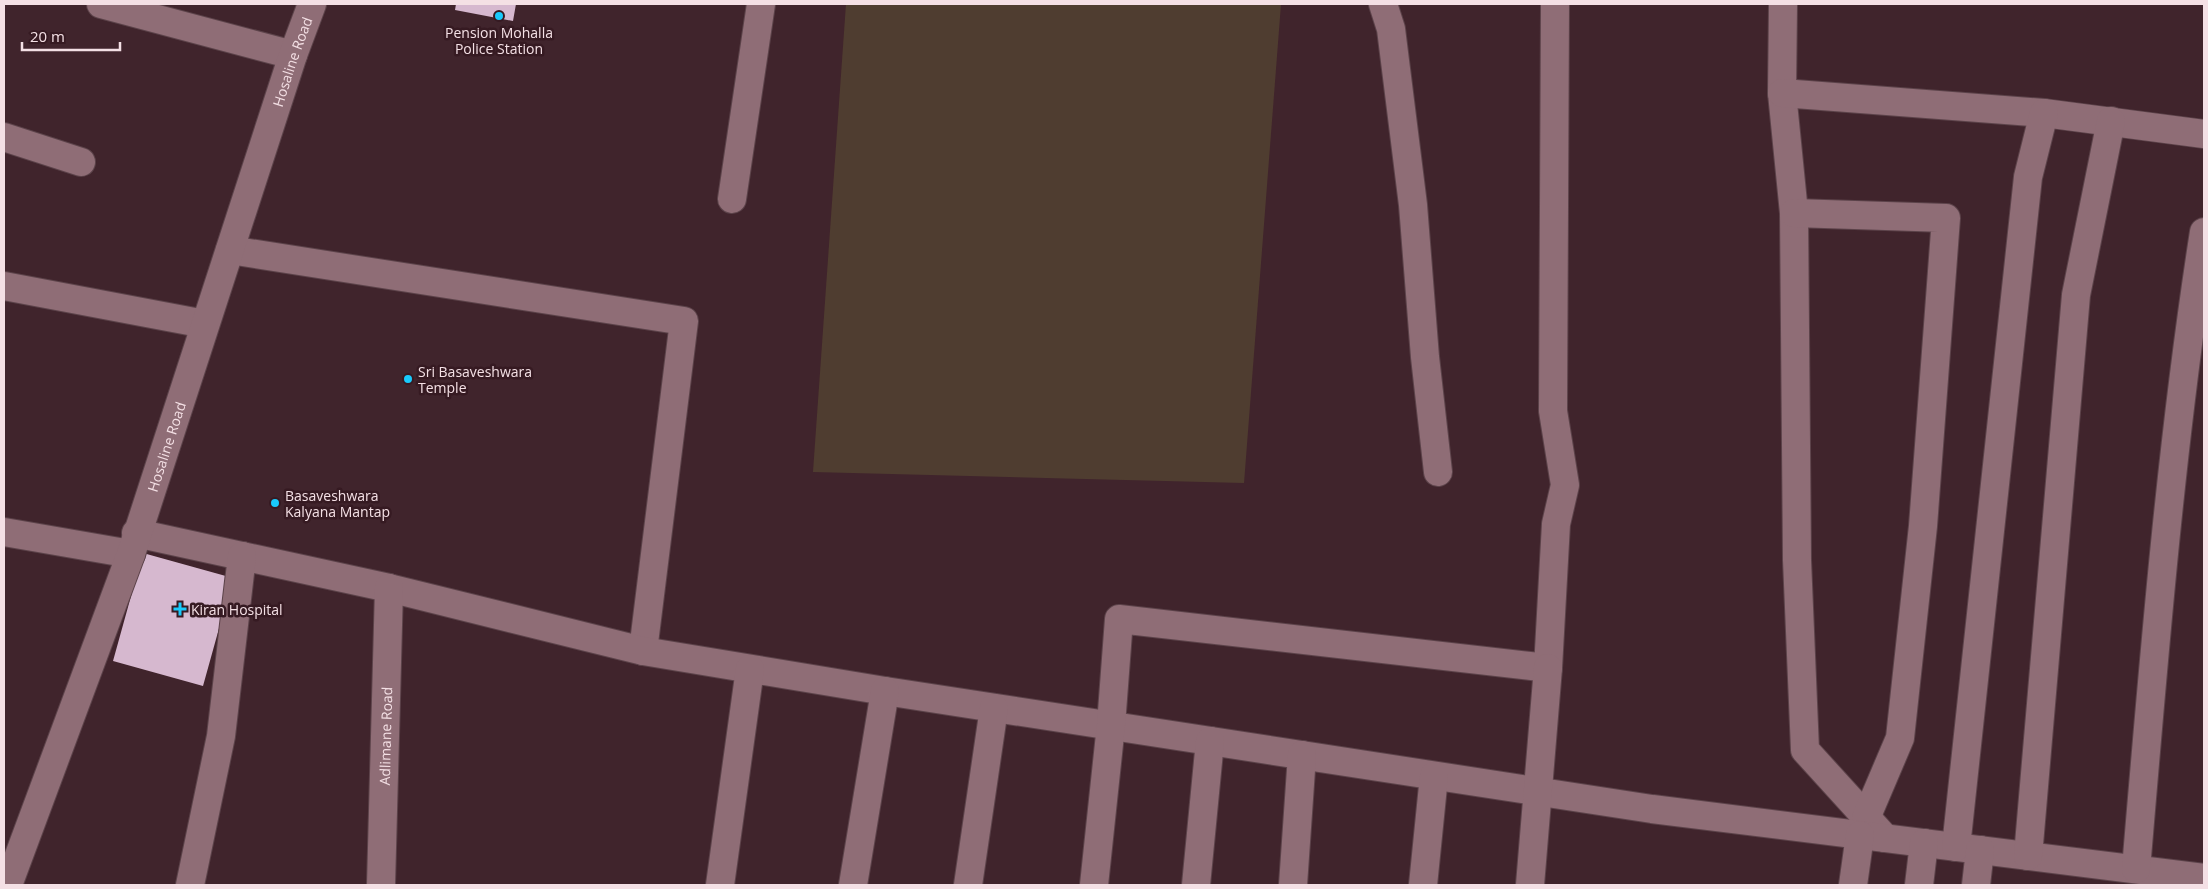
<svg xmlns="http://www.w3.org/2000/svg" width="2208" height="889" viewBox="0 0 2208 889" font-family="'Open Sans',sans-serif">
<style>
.green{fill:#4f3d30}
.building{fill:#d6b8cf}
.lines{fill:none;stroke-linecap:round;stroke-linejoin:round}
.minor-casing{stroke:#5c434a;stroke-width:30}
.tertiary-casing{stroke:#5c434a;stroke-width:30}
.minor{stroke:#8f6d76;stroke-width:28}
.tertiary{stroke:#8f6d76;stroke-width:28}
.poi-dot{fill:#19cafc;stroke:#361a22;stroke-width:2}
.labels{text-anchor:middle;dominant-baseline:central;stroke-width:5;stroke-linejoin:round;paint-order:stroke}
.poi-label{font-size:14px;fill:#f4e0e5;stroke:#361a22;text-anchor:start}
.street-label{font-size:14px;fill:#f4e0e5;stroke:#361a22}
</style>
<rect width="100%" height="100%" fill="#40242c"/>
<path class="green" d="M846 4H1281L1244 483 813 472Z"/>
<path class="building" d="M456 4H516L513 21 455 10Z
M143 553 233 578 203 686 113 661Z"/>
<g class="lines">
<g class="minor-casing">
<g id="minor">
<path d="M101 4 293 55"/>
<path d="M1383 4 1391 29 1413 205 1425 357 1438 472"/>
<path d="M1783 4 1782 93 1794 213 1797 560 1805 750 1885 838"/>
<path d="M1782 93 2044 113 2204 134"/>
<path d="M4 137 81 162"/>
<path d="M732 199 761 4"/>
<path d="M1794 213 1946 218 1923 526 1900 738 1866 818"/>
<path d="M230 250 684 321 643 651"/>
<path d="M4 532 131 554"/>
<path d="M136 533 389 588 643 651 885 691 1652 809 2204 878"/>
<path d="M1956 847 2028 177 2044 113"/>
<path d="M2028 856 2076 295 2111 121"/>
<path d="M2136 869C2154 656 2171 443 2204 232"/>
<path d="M190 885 221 736 242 556"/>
<path id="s1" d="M381 885 389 588"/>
<path d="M720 885 750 669"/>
<path d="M853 885 885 691"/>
<path d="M968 885 994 708"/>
<path d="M1094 885 1111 725 1119 619 1548 668 1556 524 1565 485 1553 411 1555 4"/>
<path d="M1196 885 1210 741"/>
<path d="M1293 885 1302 755"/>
<path d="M1423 885 1434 776"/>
<path d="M1530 885 1548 668"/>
<path d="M1853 885 1860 835"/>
<path d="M1919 885 1924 843"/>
<path d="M1976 885 1980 850"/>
</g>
</g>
<g class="tertiary-casing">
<g id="tertiary">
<path d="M4 286 205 324"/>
<path id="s2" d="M8 885 131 554 293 55 312 4"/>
</g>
</g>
<use href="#minor" class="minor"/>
<use href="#tertiary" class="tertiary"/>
</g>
<g class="poi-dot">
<circle cx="499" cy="16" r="5"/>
<circle cx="408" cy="379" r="5"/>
<circle cx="275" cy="503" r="5"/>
<path d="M177.5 601.5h5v5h5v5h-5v5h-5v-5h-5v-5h5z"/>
</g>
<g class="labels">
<g class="poi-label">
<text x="499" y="32" text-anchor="middle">Pension Mohalla<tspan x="499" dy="16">Police Station</tspan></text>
<text x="418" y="371">Sri Basaveshwara<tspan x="418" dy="16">Temple</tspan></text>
<text x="285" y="495">Basaveshwara<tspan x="285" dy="16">Kalyana Mantap</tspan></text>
<text x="191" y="609">Kiran Hospital</text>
</g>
<g class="street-label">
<text stroke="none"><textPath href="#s2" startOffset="871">Hosaline Road</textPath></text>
<text stroke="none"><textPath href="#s2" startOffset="466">Hosaline Road</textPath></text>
<text stroke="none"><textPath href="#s1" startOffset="149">Adlimane Road</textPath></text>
</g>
</g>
<rect width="2208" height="889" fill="none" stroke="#f4e0e5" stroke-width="10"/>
<path d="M22 42v8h98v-8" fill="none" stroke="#f4e0e5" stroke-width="2.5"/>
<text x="30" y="42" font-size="15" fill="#f4e0e5" stroke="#361a22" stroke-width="4" paint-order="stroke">20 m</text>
</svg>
